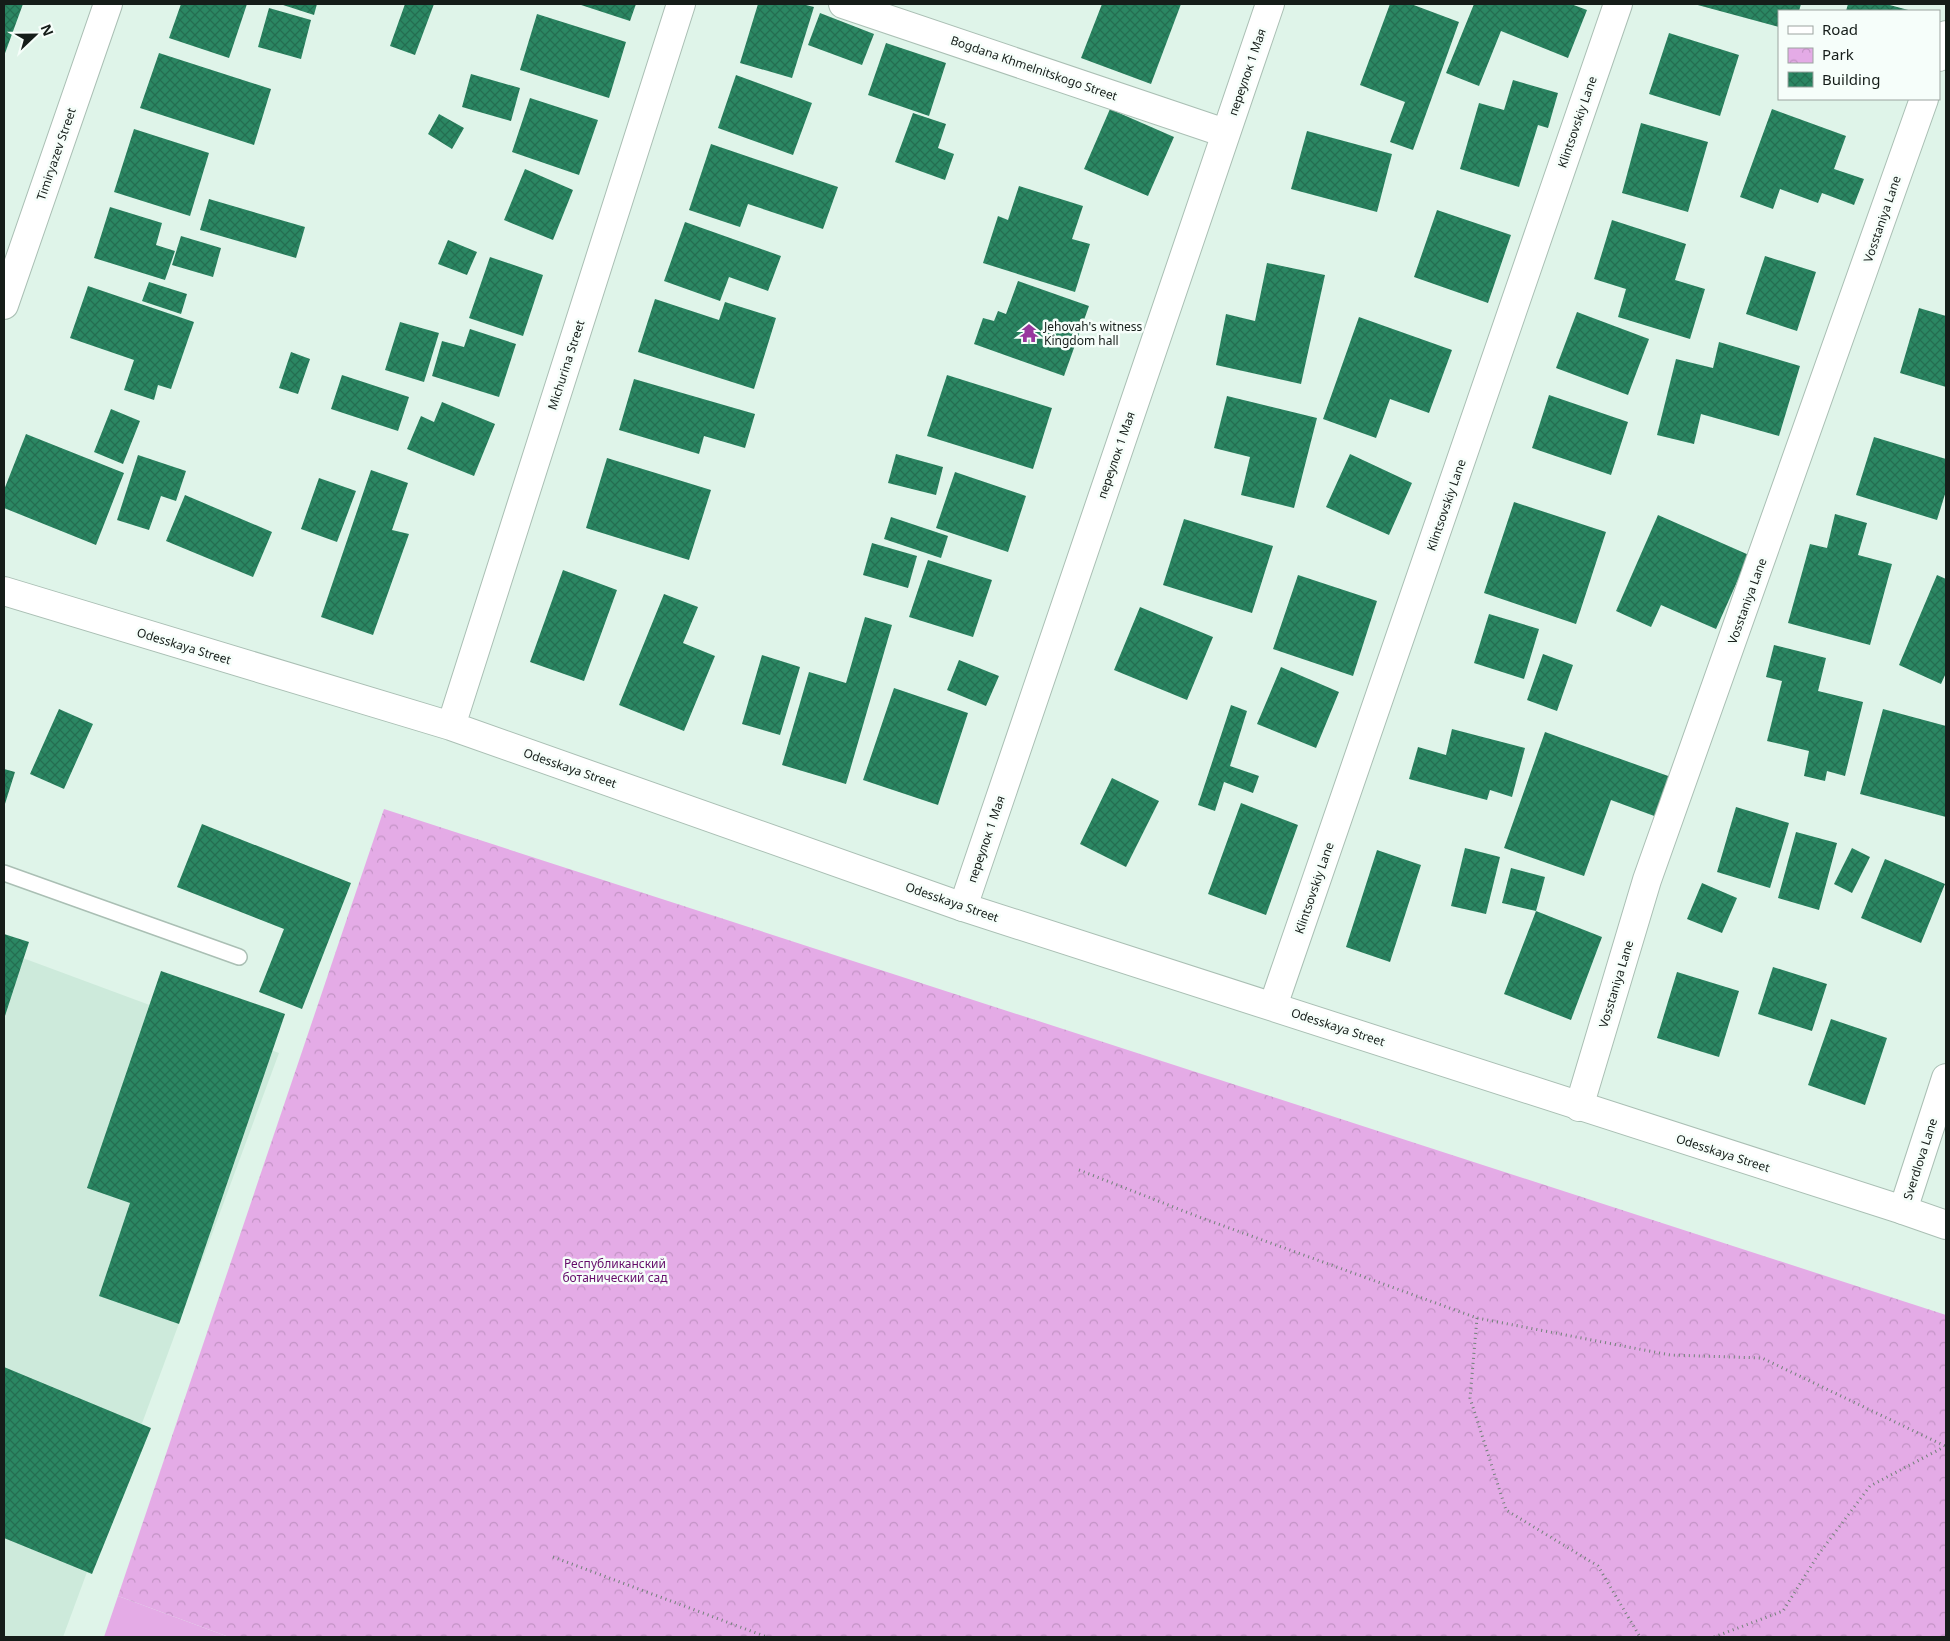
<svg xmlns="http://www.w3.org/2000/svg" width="1950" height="1641" viewBox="0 0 1950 1641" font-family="'Noto Sans',sans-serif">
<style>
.built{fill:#cdeadb}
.grass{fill:#e4abe6}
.park{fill:url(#park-crowns)}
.building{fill:url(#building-cross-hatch)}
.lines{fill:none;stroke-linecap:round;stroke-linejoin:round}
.service-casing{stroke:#aabfb4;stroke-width:18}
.minor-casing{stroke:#aabfb4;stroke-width:30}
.tertiary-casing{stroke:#aabfb4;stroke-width:30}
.secondary-casing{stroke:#aabfb4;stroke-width:30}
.path{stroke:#728079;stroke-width:3;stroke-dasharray:1 4;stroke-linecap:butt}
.service{stroke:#fff;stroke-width:15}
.minor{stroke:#fff;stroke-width:28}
.tertiary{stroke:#fff;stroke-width:28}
.secondary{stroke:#fff;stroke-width:28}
.labels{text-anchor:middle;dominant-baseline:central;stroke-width:5;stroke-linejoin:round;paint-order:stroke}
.street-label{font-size:12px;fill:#151d19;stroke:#f6fefa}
.poi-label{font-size:12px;fill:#151d19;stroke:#f6fefa;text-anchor:start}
.park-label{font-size:12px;fill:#640b69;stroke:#f6fefa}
</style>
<defs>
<pattern id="park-crowns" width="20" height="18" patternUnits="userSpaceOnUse" patternTransform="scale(1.25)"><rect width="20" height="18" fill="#e4abe6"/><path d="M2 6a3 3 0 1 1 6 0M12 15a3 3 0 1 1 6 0" fill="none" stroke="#c393c5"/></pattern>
<pattern id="building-cross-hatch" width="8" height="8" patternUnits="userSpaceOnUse" patternTransform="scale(1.25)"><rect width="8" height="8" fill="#2b8763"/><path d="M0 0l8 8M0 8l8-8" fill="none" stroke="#246e51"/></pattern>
</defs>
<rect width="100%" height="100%" fill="#dff4e9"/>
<path class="built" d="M4 951 279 1053 63 1637H4Z"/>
<path class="grass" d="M118 1596 229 1637H104Z"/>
<path class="park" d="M384 809 1946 1315V1637H229L118 1596Z"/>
<path class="building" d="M4 4H23L4 56Z
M181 4H247L229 58 169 38Z
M280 4H317L314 15Z
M405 4H434L415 55 390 46Z
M578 4H636L630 21Z
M758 4H802L814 7 792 78 740 63Z
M1102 4H1181L1151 84 1081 58Z
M1390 4H1411L1459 22 1413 150 1390 142 1405 102 1360 85Z
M1474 4H1571L1587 10 1568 58 1501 31 1479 86 1446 73Z
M1694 4H1801L1799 11H1779V27Z
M1848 4H1886L1912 11H1846Z
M269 8 311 20 301 59 258 47Z
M820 13 874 34 862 65 808 45Z
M537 14 626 42 609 98 520 70Z
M1669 33 1739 55 1720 116 1649 94Z
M886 43 946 63 929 116 868 95Z
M159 53 271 89 254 145 140 108Z
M471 74 520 88 511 121 462 107Z
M736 75 812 103 793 155 718 128Z
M1513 80 1558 93 1548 128 1538 125 1519 187 1460 169 1479 103 1504 110Z
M530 98 598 120 579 175 512 152Z
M1110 109 1174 137 1148 196 1084 169Z
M1772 109 1846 136 1834 169 1864 179 1854 205 1822 193 1818 203 1780 189 1773 209 1740 197Z
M913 113 946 124 938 148 954 154 945 180 895 162Z
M439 114 464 128 452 149 428 134Z
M1641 123 1708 142 1688 212 1622 193Z
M134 129 209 153 190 216 114 192Z
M1307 131 1392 154 1377 212 1291 189Z
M711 144 838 187 823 229 748 204 740 227 689 210Z
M525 169 573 190 553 240 504 220Z
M1019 186 1083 206 1072 239 1090 244 1075 292 983 263 998 216 1008 220Z
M209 199 305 227 296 258 200 230Z
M110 207 162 223 156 245 175 251 165 280 94 258Z
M1437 210 1511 235 1488 303 1414 277Z
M1612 220 1686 244 1675 280 1705 289 1690 339 1618 317 1626 289 1594 279Z
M685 222 781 256 768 291 729 277 720 301 664 281Z
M181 236 221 248 213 277 172 265Z
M448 240 477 252 467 275 438 264Z
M1765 256 1816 272 1797 331 1746 314Z
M490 257 543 275 523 336 469 318Z
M1267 263 1325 275 1301 384 1216 365 1226 314 1255 321Z
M1018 281 1089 306 1064 376 974 344 983 318 994 321 998 311 1006 314Z
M149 282 187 294 181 314 142 301Z
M88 286 194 322 171 389 158 385 154 400 124 390 134 360 70 338Z
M655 299 719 320 725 302 776 318 754 389 638 352Z
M1919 308 1946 316V387L1900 373Z
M1577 312 1649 339 1628 395 1556 368Z
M1359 317 1452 350 1429 413 1390 399 1376 438 1323 419Z
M400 322 439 333 424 382 385 370Z
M470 329 516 344 499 397 432 376 442 341 464 347Z
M1719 342 1800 366 1779 436 1701 414 1694 444 1657 435 1676 359 1713 368Z
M291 352 310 359 298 394 279 388Z
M342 375 409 397 398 431 331 409Z
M947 375 1052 408 1033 469 927 436Z
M634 379 755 414 745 448 704 436 699 454 619 430Z
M1549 395 1628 422 1611 475 1532 448Z
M1227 396 1317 418 1294 508 1241 495 1250 457 1214 448Z
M442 402 495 424 474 476 407 449 421 416 434 422Z
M111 409 140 421 123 464 94 452Z
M26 434 124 473 96 545 4 508V490Z
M1874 437 1946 459V491L1937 520 1856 495Z
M896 454 943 467 936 495 888 483Z
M1350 454 1412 483 1389 535 1326 507Z
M138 455 186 471 176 501 161 496 149 530 117 520Z
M607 458 711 490 689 560 586 528Z
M371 470 408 483 392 530 409 534 373 635 321 617Z
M955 472 1026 496 1008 552 936 528Z
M319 478 356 491 337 542 301 529Z
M185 495 272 532 253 577 166 541Z
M1514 502 1606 532 1576 624 1484 593Z
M1835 514 1867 523 1858 555 1892 564 1870 645 1788 623 1810 544 1827 548Z
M1658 515 1749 555 1716 629 1661 605 1651 627 1616 611Z
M891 517 948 536 941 558 884 539Z
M1184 519 1273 546 1252 613 1163 585Z
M872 543 917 556 908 588 863 575Z
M928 560 992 580 973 637 909 617Z
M563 570 617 590 584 681 530 662Z
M1298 575 1377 601 1353 676 1273 649Z
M1937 575 1946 579V673L1941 684 1899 665Z
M664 594 698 607 683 643 715 656 684 731 619 705Z
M1140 607 1213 637 1187 700 1114 670Z
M1489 614 1539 629 1524 679 1474 663Z
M865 617 892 625 846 784 782 765 809 672 846 683Z
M1774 645 1826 658 1818 691 1863 702 1845 776 1827 771 1825 781 1804 776 1809 751 1767 741 1782 681 1766 677Z
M1543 654 1573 665 1557 711 1527 700Z
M762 655 800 667 780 735 742 724Z
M959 660 999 676 986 706 947 690Z
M1281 667 1339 692 1316 748 1257 724Z
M894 688 968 713 938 805 863 780Z
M1231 705 1247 711 1230 766 1259 776 1253 793 1224 782 1215 811 1198 805Z
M59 709 93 724 64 789 30 774Z
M1883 709 1946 726V817L1860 794Z
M1452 729 1525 748 1512 797 1490 790 1487 800 1409 779 1418 747 1446 755Z
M1545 732 1671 777 1657 817 1611 800 1584 876 1504 848Z
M4 769 15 772 4 807Z
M1112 778 1159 801 1126 867 1080 844Z
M1241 803 1298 825 1266 915 1208 894Z
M1736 807 1789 823 1770 888 1717 872Z
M202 824 351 883 302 1009 259 992 284 929 177 887Z
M1796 832 1837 843 1819 910 1778 898Z
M1465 848 1500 857 1486 914 1451 906Z
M1852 848 1870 857 1852 893 1834 884Z
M1377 850 1421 865 1390 962 1346 947Z
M1885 859 1945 884 1921 943 1861 918Z
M1511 868 1545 877 1536 911 1502 903Z
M1702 883 1737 898 1722 933 1687 919Z
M1536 911 1602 937 1571 1020 1504 994Z
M4 934 29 942 4 1019Z
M1773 967 1827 984 1812 1031 1758 1014Z
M161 971 285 1014 179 1324 99 1296 130 1203 87 1188Z
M1677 972 1739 991 1719 1057 1657 1038Z
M1831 1019 1887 1038 1865 1105 1808 1085Z
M4 1367 151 1428 92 1574 4 1538Z"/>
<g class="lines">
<g class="service-casing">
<path id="service" d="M4 873 239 957"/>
</g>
<g class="minor-casing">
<path id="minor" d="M843 4 1225 133
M1939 57 1946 35
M4 305 108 4
M4 591 451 726 963 907
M451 726 681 4
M1273 1006 1618 4
M1579 1107 1647 880 1924 99"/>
</g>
<g class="tertiary-casing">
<path id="tertiary" d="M1270 4 963 907 1903 1210"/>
</g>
<g class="secondary-casing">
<path id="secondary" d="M1946 1078 1903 1210 1946 1225"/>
</g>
<path class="path" d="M1079 1170 1199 1217 1477 1318 1670 1355 1762 1358 1945 1446
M1477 1318 1470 1398 1506 1510 1598 1566 1640 1637
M553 1557 767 1637
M1714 1637 1783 1611 1818 1555 1870 1486 1944 1447"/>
<use href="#service" class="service"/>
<use href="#minor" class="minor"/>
<use href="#tertiary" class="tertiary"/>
<use href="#secondary" class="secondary"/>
</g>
<defs>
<g id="temple-bare" transform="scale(1.5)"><path d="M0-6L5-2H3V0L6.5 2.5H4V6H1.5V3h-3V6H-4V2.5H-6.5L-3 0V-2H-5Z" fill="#98369d" stroke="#f6fefa" stroke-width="2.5" paint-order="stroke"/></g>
</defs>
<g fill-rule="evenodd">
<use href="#temple-bare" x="1029" y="333"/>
</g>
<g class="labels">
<g class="street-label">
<text transform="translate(1034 68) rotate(19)">Bogdana Khmelnitskogo Street</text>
<text transform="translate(1247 72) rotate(-71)">переулок 1 Мая</text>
<text transform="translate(1577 122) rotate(-71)">Klintsovskiy Lane</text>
<text transform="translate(56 154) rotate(-71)">Timiryazev Street</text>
<text transform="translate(1882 219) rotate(-71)">Vosstaniya Lane</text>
<text transform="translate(566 365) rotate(-72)">Michurina Street</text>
<text transform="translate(1116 455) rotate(-71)">переулок 1 Мая</text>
<text transform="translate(1446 505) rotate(-71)">Klintsovskiy Lane</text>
<text transform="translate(1747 601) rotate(-70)">Vosstaniya Lane</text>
<text transform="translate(184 646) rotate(17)">Odesskaya Street</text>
<text transform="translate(570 768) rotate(19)">Odesskaya Street</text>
<text transform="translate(986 839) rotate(-71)">переулок 1 Мая</text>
<text transform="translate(1314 888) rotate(-71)">Klintsovskiy Lane</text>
<text transform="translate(952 902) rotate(19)">Odesskaya Street</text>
<text transform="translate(1616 984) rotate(-73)">Vosstaniya Lane</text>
<text transform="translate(1338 1027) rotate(18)">Odesskaya Street</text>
<text transform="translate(1723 1153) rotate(18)">Odesskaya Street</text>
<text transform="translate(1920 1159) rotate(-72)">Sverdlova Lane</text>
</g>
<g class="poi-label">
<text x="1044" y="326">Jehovah's witness<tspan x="1044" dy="14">Kingdom hall</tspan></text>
</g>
<g class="park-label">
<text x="615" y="1263">Республиканский<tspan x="615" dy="14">ботанический сад</tspan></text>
</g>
</g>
<rect width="1950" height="1641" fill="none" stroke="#151d19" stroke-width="10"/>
<rect x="1778" y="10" width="162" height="90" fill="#f6fefa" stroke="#9ca4a0"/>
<rect x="1788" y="26" width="25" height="8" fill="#ffffff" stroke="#9ca4a0"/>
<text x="1822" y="35" font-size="15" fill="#151d19">Road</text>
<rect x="1788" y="48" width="25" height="15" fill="url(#park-crowns)" stroke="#9ca4a0"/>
<text x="1822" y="60" font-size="15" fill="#151d19">Park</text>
<rect x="1788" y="72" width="25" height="15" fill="url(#building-cross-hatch)" stroke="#9ca4a0"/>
<text x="1822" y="85" font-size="15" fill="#151d19">Building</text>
<g transform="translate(35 35) rotate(68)" stroke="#f6fefa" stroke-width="4" paint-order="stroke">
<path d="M0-4L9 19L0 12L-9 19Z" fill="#151d19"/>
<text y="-8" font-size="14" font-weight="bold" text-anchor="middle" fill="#151d19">N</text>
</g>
</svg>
